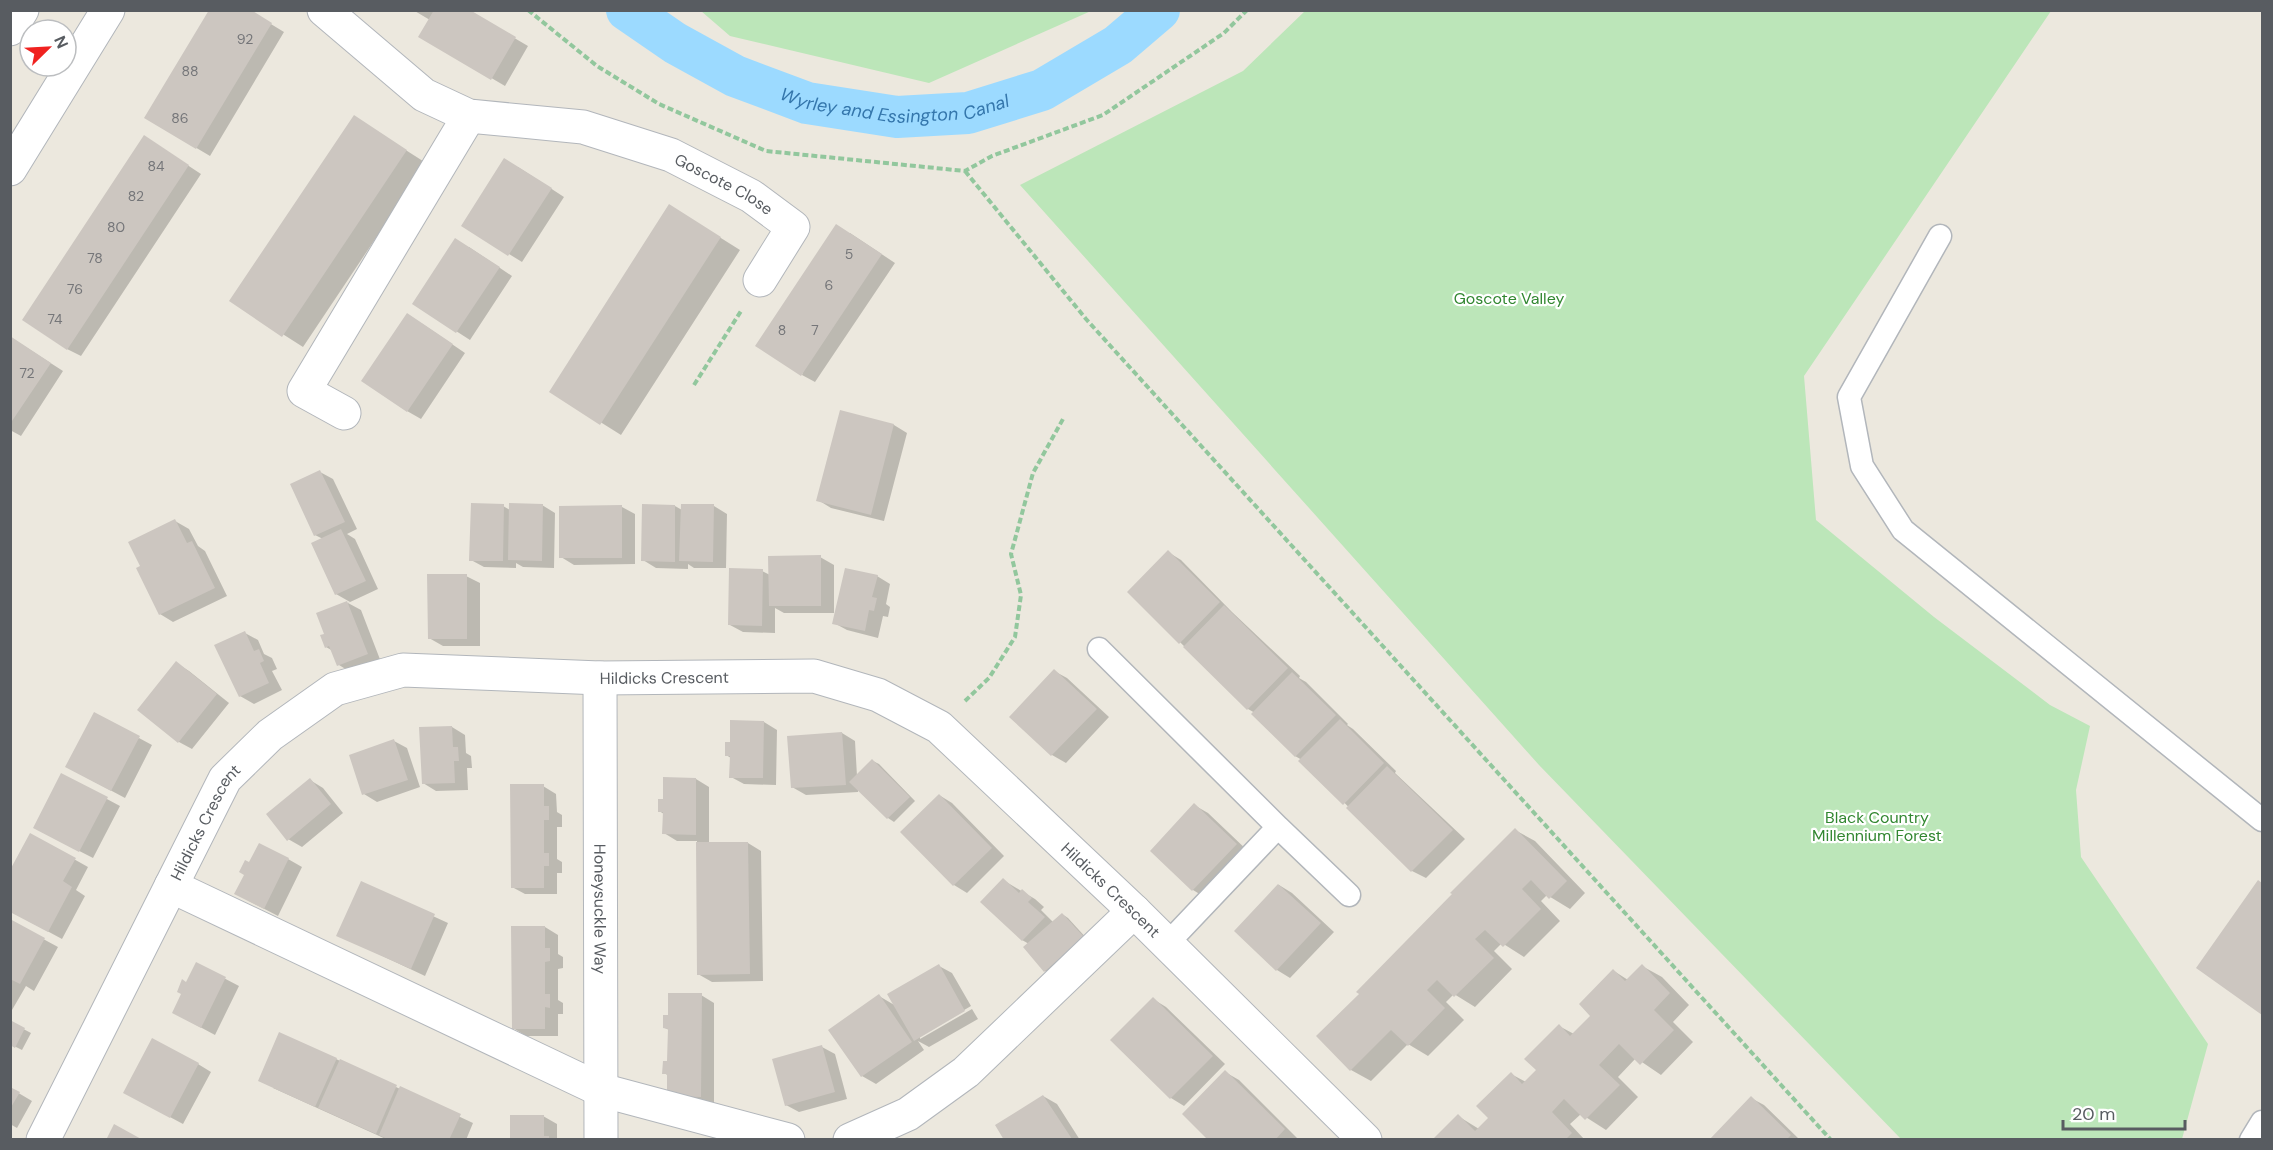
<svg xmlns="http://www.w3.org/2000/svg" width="2273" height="1150" viewBox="0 0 2273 1150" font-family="'DM Sans',sans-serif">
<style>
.green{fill:#bce6b9}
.shadow{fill:#0003}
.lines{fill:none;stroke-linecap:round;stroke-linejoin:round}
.canal{stroke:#9cdaff;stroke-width:42}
.building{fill:#ccc6c0}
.service-casing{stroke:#b2b6bb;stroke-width:25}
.minor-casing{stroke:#b2b6bb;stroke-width:35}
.tertiary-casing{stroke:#b2b6bb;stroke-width:35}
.path{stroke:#92c79d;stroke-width:4;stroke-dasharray:6 3;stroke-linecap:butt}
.service{stroke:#fff;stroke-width:22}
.minor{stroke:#fff;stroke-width:33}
.tertiary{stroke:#fff;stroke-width:33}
.labels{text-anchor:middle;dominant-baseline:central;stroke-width:4.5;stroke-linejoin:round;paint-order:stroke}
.number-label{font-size:14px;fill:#757679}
.street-label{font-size:16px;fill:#585c61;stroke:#fff}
.park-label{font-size:16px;fill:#328731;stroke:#fff}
.water-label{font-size:18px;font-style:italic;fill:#3476ac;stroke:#fff}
</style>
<rect width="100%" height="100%" fill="#ece8de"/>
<path class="green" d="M701 11H1091L929 83 730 36Z
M1305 11H2051L1804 376 1816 520 1934 617 2050 705 2090 726 2076 790 2081 857 2208 1044 2182 1139H1901L1539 765 1020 185 1243 71Z"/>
<path class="shadow" d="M248 10 284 32 210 156 146 118Z
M413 10H467L528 46 505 86 420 36 430 20Z
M354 117 426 163 303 347 231 301Z
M157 145 201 174 81 356 67 349Z
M518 167 564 197 522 262 509 254Z
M670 206 740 250 621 435 551 391Z
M850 233 895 263 815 382 802 375Z
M469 247 512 276 470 340 414 304Z
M421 323 465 353 421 419 407 411Z
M10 337 63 371 21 436 10 430Z
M841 412 894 425 907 433 884 521 831 508 818 500Z
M320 472 333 479 357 529 347 534 355 539 378 589 348 603 361 610 381 662 352 673 339 665 333 651 326 647V634L318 614 350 602 336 594 323 539 315 535Z
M542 505 555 513 554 568 523 567 516 563V568L484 567 471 560 503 506 510 510Z
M675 506 682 510 714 506 727 514 726 568H694L688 564V569L656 568 643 560Z
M622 507 635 514V564L574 565 561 557Z
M175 521 189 529 198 546 205 551 227 596 173 622 160 614 142 567Z
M1168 552 1181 560 1232 612 1300 676 1299 678 1306 682 1348 724 1347 725 1353 729 1396 771 1395 773 1465 839 1426 878 1412 871 1302 760 1295 756 1255 713 1248 709 1129 592Z
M820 557 834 565V613H784L775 608V633L743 632 730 625 762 571 770 575Z
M466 576 480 583V646H443L429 638Z
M877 576 890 584 886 604 890 607 888 617 883 616 878 638 847 630 834 623Z
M245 633 258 640 264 654 272 658 277 669 272 671 282 690 254 704 240 696Z
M176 663 189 671 229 703 192 749 179 742 139 710Z
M1054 671 1067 678 1109 717 1066 763 1052 755 1011 717Z
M764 722 777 730 776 785 744 784 731 777V758L726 755 731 744Z
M452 727 465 735 466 753 471 756 472 768H467L468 790 436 791 423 783Z
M842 733 855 741 857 776 873 761 879 764 915 801 894 822 888 818 858 788V792L806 795 792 787Z
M139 738 152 745 125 798 80 774Z
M394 741 407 748 420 787 377 802 364 794Z
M62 775 120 806 93 858 48 835Z
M696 779 709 787V844L748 843 761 851 763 981 712 982 698 974 697 841H677L664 833V814L659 811Z
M310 780 323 788 343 813 302 847 288 839Z
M543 786 556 794 557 812 562 815V827H557V859L562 862V873H557V894H525L512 887Z
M939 795 952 803 1004 856 967 893 954 885Z
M1194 805 1208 813 1249 852 1206 898 1193 890 1152 851Z
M1515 830 1535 841 1585 893 1570 909 1547 895 1541 901 1560 921 1524 957 1502 943 1494 951 1512 969 1475 1007 1454 994 1446 1002 1464 1020 1428 1056 1408 1044 1371 1081 1351 1070 1361 994Z
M31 835 88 867 76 890 85 896 62 939 10 911Z
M288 859 302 867 278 916 249 901Z
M1003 880 1035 899 1044 907 1041 910 1053 922 1062 914 1068 918 1089 941 1051 975 1045 971 1029 944 1022 940Z
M2258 882 2262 884V1013L2198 968Z
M361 883 448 923 425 976 338 935Z
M1279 885 1292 893 1334 932 1290 978 1277 970 1236 931Z
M10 921 58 947 34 991 26 986 12 1010 10 1009Z
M545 927 558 935V954L563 957V968L558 969V1000L563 1003V1014H558V1036H526L513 1028Z
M197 964 239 986 215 1035 187 1020V984Z
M939 966 952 973 971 1006 920 1036V1039L972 1009 978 1019 929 1047 918 1041 924 1050 876 1084 862 1076 830 1030 879 996 896 1006Z
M1642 966 1662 977 1689 1005 1673 1022 1693 1042 1661 1075 1636 1058 1618 1077 1638 1097 1606 1130 1581 1114 1570 1124 1585 1140H1434L1458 1116 1479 1129 1490 1118 1511 1074 1526 1082 1538 1070 1559 1026 1574 1034 1592 1016 1614 971 1628 980Z
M701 995 714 1003V1103H682L669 1076 664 1073 669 1062V1030L665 1028 669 1016Z
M1153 999 1166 1007 1225 1064 1184 1106 1171 1098 1112 1040Z
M10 1022 31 1033 22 1050 10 1044Z
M822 1047 835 1054 847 1099 799 1112 786 1105Z
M336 1059 473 1123 466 1140H388L273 1088Z
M198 1064 211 1072 183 1124 138 1100Z
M1225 1072 1239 1080 1297 1138 1295 1140H1211Z
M10 1088 32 1101 17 1128 10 1124Z
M1043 1096 1057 1104 1080 1140H1006Z
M1751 1098 1764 1105 1800 1140H1711Z
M543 1116 557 1124V1140H512Z"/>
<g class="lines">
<path class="canal" id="s1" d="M627 10 675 43 735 76 807 103 897 117 968 113 1042 90 1118 45 1159 10"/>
</g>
<path class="building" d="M209 10H251L272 23 196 149 144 118Z
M434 10H470L516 37 491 80 418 37Z
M354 115 407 150 282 337 229 301Z
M144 135 189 165 67 350 22 320Z
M504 158 552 188 508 256 461 226Z
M669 204 721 237 600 425 549 392Z
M836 224 882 254 801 376 755 346Z
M455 238 500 267 456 333 412 304Z
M407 313 453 344 407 412 361 381Z
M10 336 51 363 10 424Z
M840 410 894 424 871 515 816 501Z
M320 470 345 522 314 536 290 484Z
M471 503 504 504 503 561H469Z
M509 503 543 504 542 561 508 560Z
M642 504 675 505V562L641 561Z
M681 504H714L713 562 679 561Z
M622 505V558H559V506Z
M175 519 187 543 192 541 215 588 159 615 136 568 140 566 128 542Z
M341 529 366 581 335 595 311 543Z
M1168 550 1220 602 1179 644 1127 592Z
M821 555V606H769L768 556Z
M729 568 763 569 762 626 728 625Z
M845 568 878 575 872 597 877 598 874 611 869 610 865 631 832 624Z
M427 574H467V639H428Z
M347 601 368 654 337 666 329 646 325 648 320 635 324 634 316 613Z
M1224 605 1288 668 1247 710 1183 647Z
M245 631 254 651 259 649 264 661 260 663 269 683 239 697 214 645Z
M176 661 217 694 178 743 137 710Z
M1054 669 1097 709 1051 756 1009 717Z
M1292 672 1336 715 1295 757 1251 714Z
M94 712 140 736 111 791 65 767Z
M1340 719 1384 763 1343 805 1298 761Z
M730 720 764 721 763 778H729L730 756H725V742H730Z
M452 726 453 747H458L459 761H454L455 783 422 784 419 727Z
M842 732 846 785 791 788 787 736Z
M394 739 408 780 362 795 349 755Z
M872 759 910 797 887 819 849 782Z
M1387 766 1453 830 1411 872 1346 808Z
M61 773 108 797 79 852 33 828Z
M663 777 696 778V835L662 834 663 812H658V799H663Z
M310 778 331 804 287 841 266 814Z
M510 784H544V806H549V820H544V853H549V866H544V888H511Z
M939 794 992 848 953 886 900 832Z
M1194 803 1237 844 1192 891 1150 851Z
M1515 828 1567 881 1549 899 1531 880 1522 889 1541 909 1503 947 1485 930 1475 939 1494 958 1454 997 1437 980 1427 990 1445 1008 1408 1046 1391 1030 1350 1071 1316 1036 1359 994 1356 992 1452 894 1450 893Z
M30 833 76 858 63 881 72 887 48 932 10 912V870Z
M696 842H748L750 974 697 975Z
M259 843 289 858 264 909 234 894 244 875 239 872 245 860 249 862Z
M1003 878 1019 893 1022 889 1032 898 1028 902 1045 917 1022 941 980 902Z
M2258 880 2262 883V1015L2196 968Z
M361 881 435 914 411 969 336 936Z
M1278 884 1321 923 1276 971 1234 931Z
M1062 913 1084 937 1044 972 1023 947Z
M10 919 45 938 20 984 12 980 10 982Z
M511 926H545V948H550V961L545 962V994H550V1008L545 1007V1029H512Z
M196 962 226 977 201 1028 172 1013 181 994 177 992 182 979 186 982Z
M939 964 965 1011 914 1041 887 994Z
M1642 964 1670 993 1654 1010 1674 1030 1640 1065 1619 1044 1599 1065 1620 1085 1585 1120 1564 1099 1552 1112 1572 1133 1565 1140H1432L1458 1114 1475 1131 1488 1118 1476 1106 1511 1072 1522 1084 1536 1070 1524 1059 1559 1024 1570 1036 1590 1016 1579 1004 1613 969 1625 981Z
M668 993H702L701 1097 667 1096V1074H662L663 1061H667L668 1029 663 1028V1015H668Z
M879 994 912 1042 861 1077 828 1030Z
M1153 997 1213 1056 1170 1099 1110 1040Z
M10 1020 25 1028 15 1048 10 1045Z
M279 1032 337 1058 315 1107 258 1081Z
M152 1038 199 1063 170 1118 123 1093Z
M822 1045 835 1092 785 1106 772 1059Z
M340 1059 397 1085 376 1134 318 1108Z
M1225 1070 1285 1129 1275 1140H1208L1182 1114Z
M400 1086 461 1114 449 1140H389L379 1135Z
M10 1087 20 1092 10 1109Z
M1043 1095 1072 1139 1004 1140 995 1125Z
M1751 1096 1791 1135 1786 1140H1709Z
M510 1115H544V1136H549V1140H510Z
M114 1124 143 1140H106Z"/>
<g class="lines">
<g class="service-casing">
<path id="service" d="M1940 236 1849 397 1862 466 1903 530 2262 820
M1099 649 1278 827 1167 944
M1278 827 1349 895
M2251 1140 2262 1122"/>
</g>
<g class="minor-casing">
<g id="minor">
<path id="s2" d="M324 10 424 95 469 116 583 127 671 155 751 196 793 227 760 280"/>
<path d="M10 169 108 10"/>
<path d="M344 413 304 391 469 116"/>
<path id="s3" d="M600 678 601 1140"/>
<path d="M171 886 601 1090 788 1140"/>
<path id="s4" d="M43 1140 225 779 270 735 335 689 403 670 600 678 814 676 878 695 939 727 1134 911 1365 1140"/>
<path d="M850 1140 908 1114 966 1072 1134 911"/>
</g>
</g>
<g class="tertiary-casing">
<path id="tertiary" d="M10 29 22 10"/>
</g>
<path class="path" d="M528 10 597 66 659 104 766 151 965 171 992 156 1103 115 1224 33 1247 10
M965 171 1086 319 1831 1140
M694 385 741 311
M965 701 989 678 1015 637 1021 595 1011 554 1033 473 1063 419"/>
<use href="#service" class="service"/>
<use href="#minor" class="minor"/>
<use href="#tertiary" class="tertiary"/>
</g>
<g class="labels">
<g class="number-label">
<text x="245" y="39">92</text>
<text x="190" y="71">88</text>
<text x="180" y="118">86</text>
<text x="156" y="166">84</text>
<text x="136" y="196">82</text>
<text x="116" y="227">80</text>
<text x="849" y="254">5</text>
<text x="95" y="258">78</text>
<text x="829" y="285">6</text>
<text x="75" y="289">76</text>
<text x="55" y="319">74</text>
<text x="782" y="330">8</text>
<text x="815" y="330">7</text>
<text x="27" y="373">72</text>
</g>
<g class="street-label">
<text stroke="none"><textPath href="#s2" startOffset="448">Goscote Close</textPath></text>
<text stroke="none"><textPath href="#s4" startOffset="879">Hildicks Crescent</textPath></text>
<text stroke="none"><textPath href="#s4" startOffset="357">Hildicks Crescent</textPath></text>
<text stroke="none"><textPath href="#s4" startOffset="1401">Hildicks Crescent</textPath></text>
<text stroke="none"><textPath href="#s3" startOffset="231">Honeysuckle Way</textPath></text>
</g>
<g class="park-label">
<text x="1509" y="298">Goscote Valley</text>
<text x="1877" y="817">Black Country<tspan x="1877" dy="18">Millennium Forest</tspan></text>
</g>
<g class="water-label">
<text stroke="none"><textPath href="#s1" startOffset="292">Wyrley and Essington Canal</textPath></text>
</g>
</g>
<rect width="2273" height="1150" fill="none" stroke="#585c61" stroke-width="24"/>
<g transform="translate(48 48) rotate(66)"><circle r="28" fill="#ffffff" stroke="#bcbec0" stroke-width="1.5"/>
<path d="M0-4.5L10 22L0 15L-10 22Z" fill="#f02220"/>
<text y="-9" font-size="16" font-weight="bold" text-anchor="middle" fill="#585c61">N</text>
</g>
<path d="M2063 1120v9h122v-9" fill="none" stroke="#585c61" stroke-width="3"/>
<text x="2072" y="1120" font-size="18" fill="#585c61" stroke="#ffffff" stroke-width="4.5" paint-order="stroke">20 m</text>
</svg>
